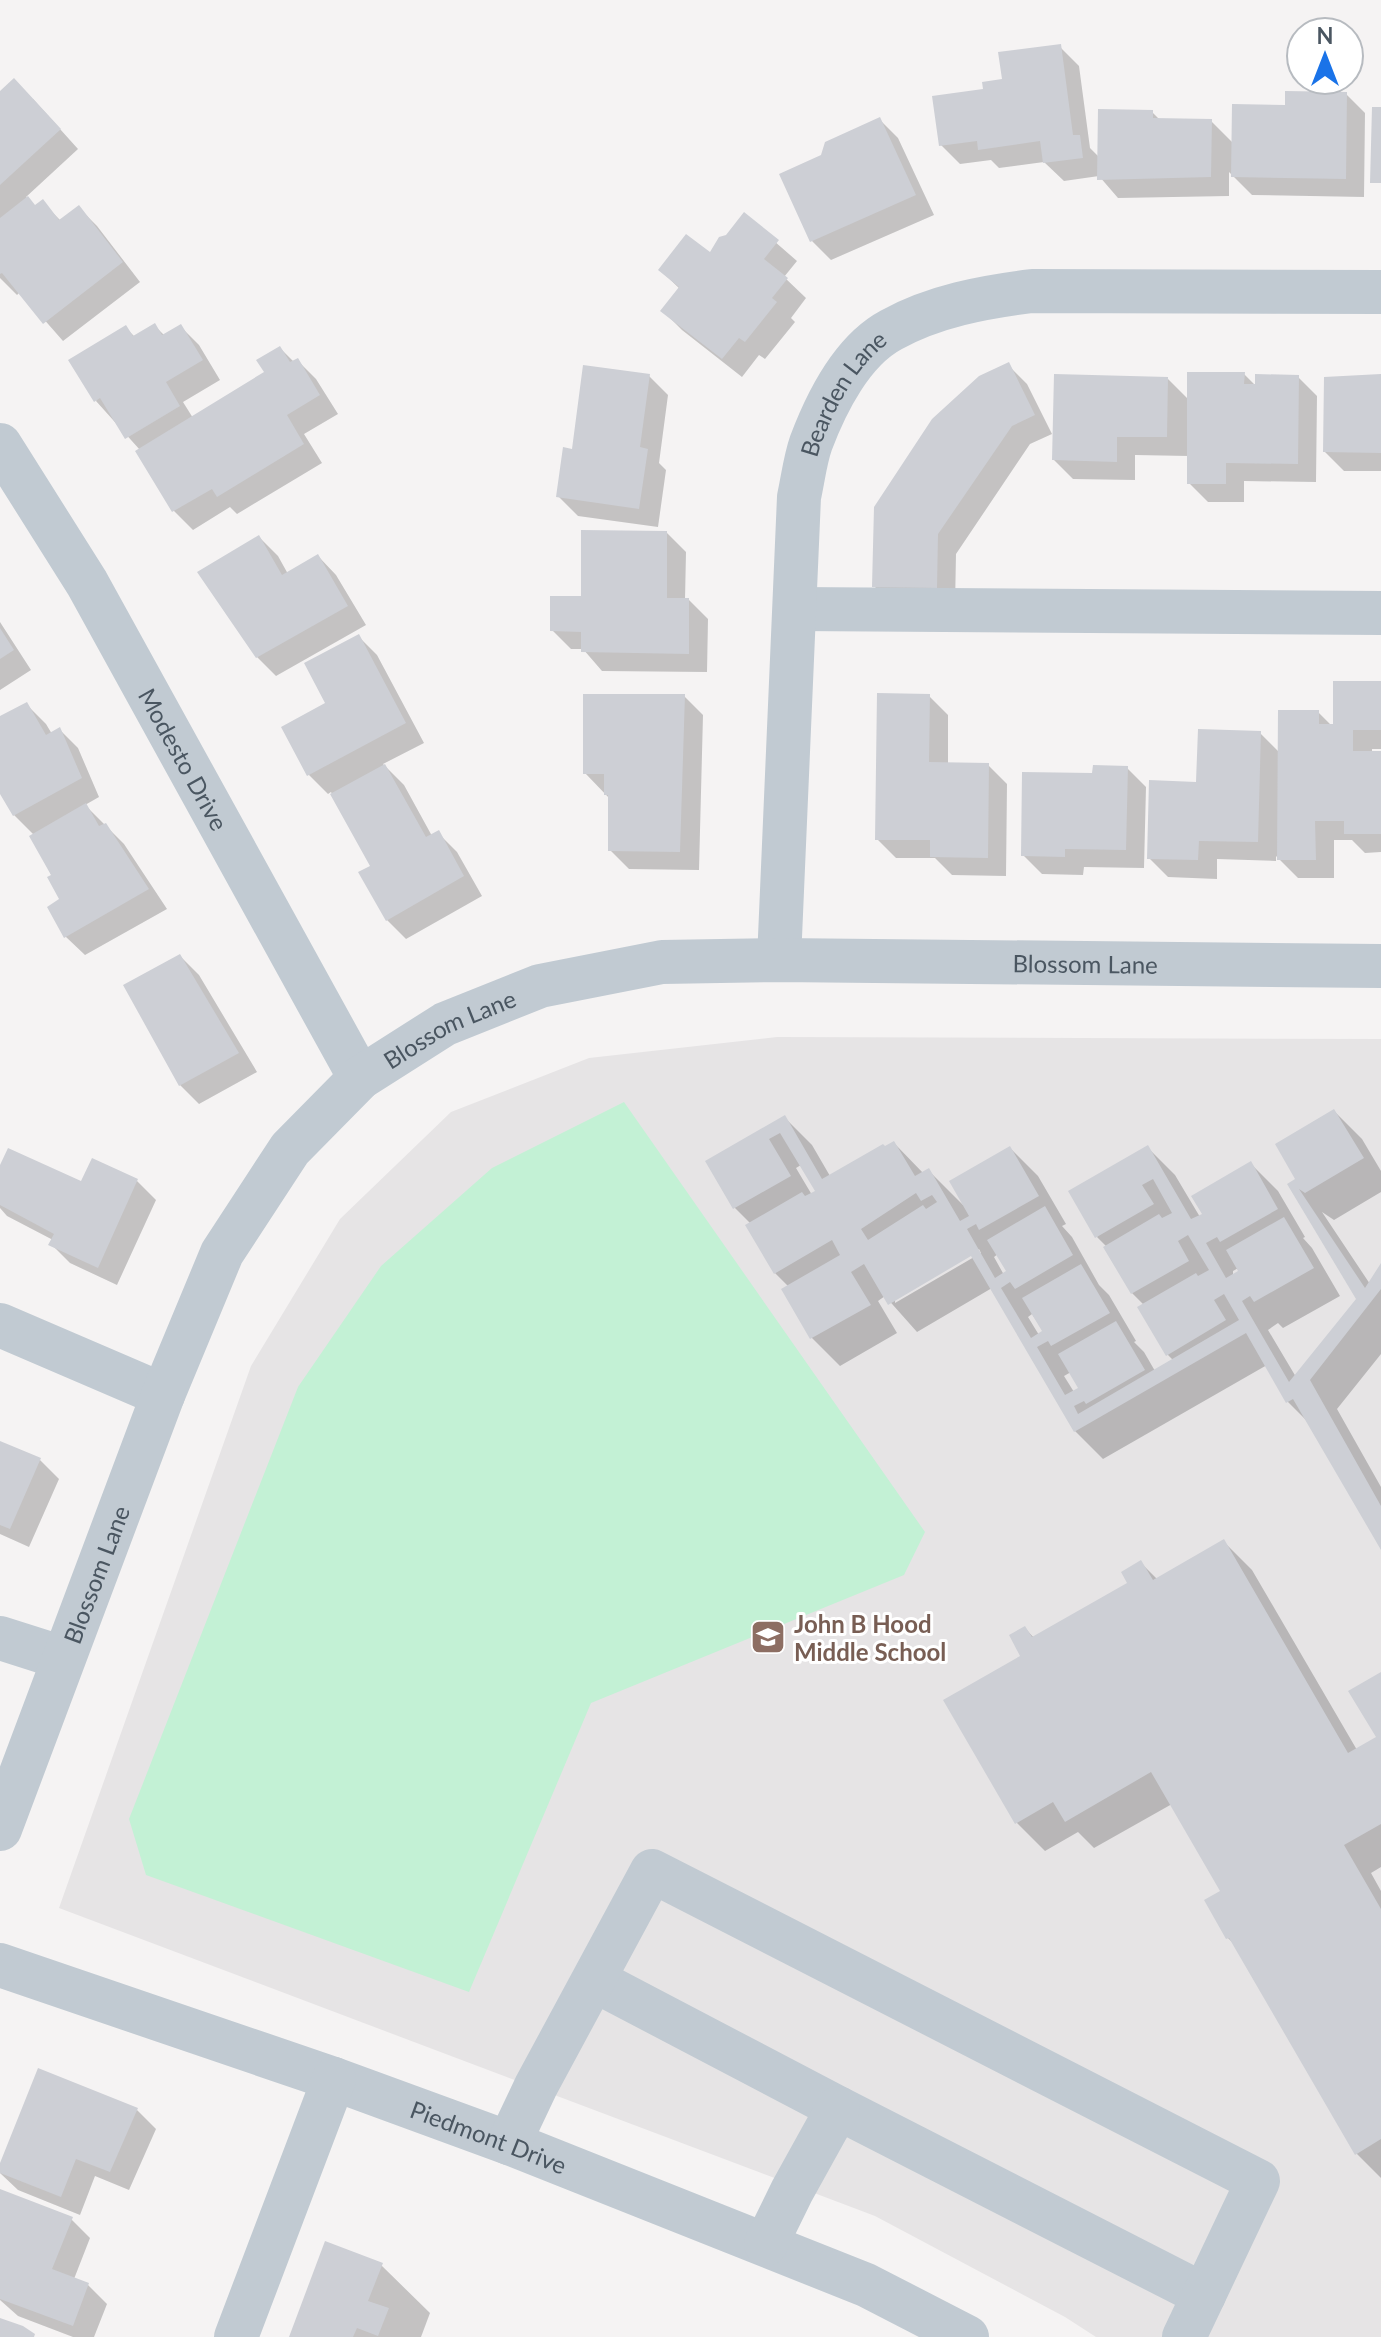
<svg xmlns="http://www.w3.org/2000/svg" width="1381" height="2337" viewBox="0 0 1381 2337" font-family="Lato,sans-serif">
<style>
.education{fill:#e6e4e5}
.green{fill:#c3f1d5}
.shadow{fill:#0003;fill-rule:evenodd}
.building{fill:#cdcfd5;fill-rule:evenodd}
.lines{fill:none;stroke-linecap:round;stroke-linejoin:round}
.minor{stroke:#c1cad2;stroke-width:44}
.labels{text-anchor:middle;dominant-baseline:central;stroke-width:6;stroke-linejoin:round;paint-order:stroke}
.street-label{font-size:24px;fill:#4a5661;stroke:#fff}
.education-label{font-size:24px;font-weight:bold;fill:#785e54;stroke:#fff;text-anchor:start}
</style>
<rect width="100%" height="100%" fill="#f5f3f3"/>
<path class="education" d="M777 1037 1381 1039V2337H1096L1065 2317 875 2216 59 1908 251 1366 340 1219 451 1112 589 1058Z"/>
<path class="green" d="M624 1102 925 1532 904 1575 591 1703 469 1992 146 1875 129 1819 298 1387 381 1266 492 1168Z"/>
<path class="shadow" d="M1060 47 1079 66 1090 148 1099 157 1152 112 1160 120 1211 121 1233 143 1287 107 1346 94 1365 113 1364 197 1252 195 1229 172V196L1118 198 1099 176 1064 181 1044 162 999 168 991 160 960 164 941 145 985 91Z
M0 93 33 99 78 149 26 197 36 207 42 202 61 221 78 207 97 226 140 282 63 341 20 292 17 295 0 278Z
M879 119 898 138 934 215 831 260 812 241 782 175 822 156Z
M744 215 797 261 784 277 806 298 791 318 795 322 765 359 759 355 742 377 682 330 663 311 680 289 660 270 711 255Z
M155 326 165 336 180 326 199 345 220 380 183 402 193 418 266 373 280 348 294 362 297 360 316 379 338 414 304 434 322 463 237 514 230 507 193 530 174 511 138 452 140 450 96 401 125 327 135 337Z
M1008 365 1027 384 1052 434 1030 444 956 554 955 606 893 605 874 586Z
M1244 374 1257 387 1298 377 1317 396 1316 482 1244 481V502H1208L1189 483V456L1135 455V480L1073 479 1054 460 1168 379 1189 400Z
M649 376 668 395 659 463 666 470 658 527 578 516 559 497 573 451Z
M1381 376V471H1344L1325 452Z
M667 533 686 552 685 600H689L708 619 707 672 602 671 583 649H571L552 630 583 598Z
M259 537 278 556 288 574 318 556 336 575 366 625 276 676 257 657Z
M0 622 31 670 0 690Z
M358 636 377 655 424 743 383 764 404 785 432 836 438 833 457 852 482 896 406 939 387 920 372 866 331 792 328 794 309 775 328 704Z
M1381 683V749H1372V753H1381V852L1365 853 1352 840H1334V878H1298L1276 856V861L1217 859V879L1168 877 1149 858 1198 784 1260 733 1280 753 1318 712 1332 726Z
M684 696 703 715 699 870 629 869 610 850V799L585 773Z
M929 696 948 715V764L988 765 1007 784 1006 876 952 875 935 858H896L877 839Z
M27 705 46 724 52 734 59 729 78 748 99 797 85 805 124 844 167 909 85 955 66 937 62 900 34 835 14 815 0 789V719Z
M1127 768 1146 787 1144 868 1084 867 1083 875 1042 874 1023 855 1094 775Z
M180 956 199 975 257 1072 199 1104 180 1085Z
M1334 1111 1362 1139 1381 1171V1192L1334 1220 1322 1212 1370 1284 1381 1267V1354L1337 1409 1381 1487V1546L1309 1423 1288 1402 1267 1365 1103 1459 1075 1431 992 1288 917 1332 885 1296 878 1301 897 1333 840 1366 812 1338 784 1290 789 1287 775 1273 751 1224 735 1208 707 1162 784 1117 812 1145 830 1176 894 1143 924 1174 929 1171 963 1205 1010 1148 1038 1176 1066 1224 1062 1226 1072 1237 1099 1285 1109 1295 1136 1341 1134 1342 1144 1352 1155 1371 1174 1361 1168 1355 1144 1305 1132 1293 1107 1247 1097 1237 1147 1147 1175 1175 1200 1217 1250 1163 1278 1191 1305 1237 1303 1238 1312 1248 1340 1296 1283 1328 1278 1323 1268 1330 1296 1377 1358 1299 1290 1185 1298 1180ZM801 1165 817 1192 812 1195 796 1168ZM979 1249 981 1253 895 1303V1299ZM998 1254 1009 1272 1004 1275 994 1257ZM1240 1267V1272L1233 1276V1271ZM1032 1314 1044 1332 1039 1335 1028 1317ZM1071 1372 1080 1388 1074 1392 1064 1376Z
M0 1170 82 1184 137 1181 156 1200 117 1285 70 1263 51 1244 53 1240 7 1216 0 1208Z
M0 1443 40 1460 59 1479 29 1547 0 1534Z
M1224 1542 1252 1570 1357 1750 1379 1738 1381 1674V1867L1371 1873 1381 1891V2178L1356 2153 1236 1946 1228 1938 1223 1892 1172 1804 1094 1848 1078 1832 1045 1851 1017 1823 1025 1628 1034 1638 1130 1583 1141 1563 1158 1580Z
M137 2110 156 2129 129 2190 95 2176 80 2215 18 2190 0 2173V2168Z
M0 2193 71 2219 90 2238 74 2279 88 2285 107 2304 94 2337H73L18 2316 0 2300Z
M381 2265 430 2313 421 2337H291Z"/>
<path class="building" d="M1061 44 1073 135H1080L1083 158 1043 163 1040 141 978 150 977 141 939 146 932 96 983 89 982 82 1002 79 998 52Z
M14 78 61 129 0 185V91Z
M1285 91 1347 92 1346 179 1231 177 1232 104 1285 105Z
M1372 107H1381V183H1370Z
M1098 109 1153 110V118L1212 119 1211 177 1097 180Z
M880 117 916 195 810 242 779 174 821 155 825 142Z
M28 196 35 205 43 199 59 220 79 205 123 262 43 324 2 273 0 274V218Z
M744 212 779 240 764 259 788 278 772 298 777 302 745 342 739 338 722 359 660 311 679 287 658 270 686 234 710 252 719 237 726 235Z
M155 323 162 335 181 324 203 360 166 382 180 406 125 439 100 398 94 402 68 360 126 325 133 336Z
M280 346 290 362 298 358 320 395 287 415 304 444 217 497 212 489 172 512 135 451 264 372 256 360Z
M1009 362 1035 415 1012 426 938 534 937 588 872 587 874 507 932 419 979 376Z
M583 365 650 374 640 447 648 449 639 509 556 497 563 447 572 449Z
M1187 372H1245L1244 384H1255V374L1299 375 1298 464 1226 463V484H1187Z
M1054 374 1168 377 1167 437H1117V462L1052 460Z
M1381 374V453L1323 452 1324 377Z
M581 530 667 531V598H689V654L581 652V632L550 631V596H581Z
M259 535 282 575 318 554 348 606 256 658 197 572Z
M0 628 14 650 0 659Z
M359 634 406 723 307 776 281 727 325 703 304 663Z
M1333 681H1381V730H1353V751H1381V834H1344V821H1315L1316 860H1277L1278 710H1319V724H1333Z
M877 693 930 694 929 762 989 763 988 858 930 857V840H875Z
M583 694H685L680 852 608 851V795H604V774H583Z
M27 702 46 735 60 727 82 778 13 816 0 794V716Z
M1198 729 1261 731 1258 842 1199 841 1198 860 1147 859 1149 780 1196 782Z
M385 764 426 837 439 830 464 876 386 921 358 872 370 866 330 794Z
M1093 765 1128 766 1126 850 1065 849V857L1021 856 1022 772 1092 773Z
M86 803 99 826 106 823 149 889 64 938 47 907 59 899 47 877 51 875 29 836Z
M180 954 239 1053 179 1086 123 985Z
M1334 1109 1364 1158 1305 1193 1299 1189 1365 1288 1381 1263V1289L1310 1380 1381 1506V1550L1293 1399 1286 1403 1246 1333 1074 1432 971 1256 888 1305 864 1264 851 1272 871 1305 810 1339 781 1289 840 1255 832 1240 774 1274 745 1225 802 1192 805 1196 815 1191 780 1133 769 1139 791 1176 733 1209 705 1161 785 1115 822 1179 883 1144 885 1146 894 1141 915 1176 929 1168 960 1221 969 1216 949 1181 1010 1146 1039 1196 979 1230 976 1224 967 1229 995 1278 1006 1271 987 1240 1045 1206 1073 1255 1015 1289 1010 1282 1001 1288 1031 1338 1042 1331 1022 1298 1081 1264 1110 1313 1051 1346 1048 1341 1037 1347 1065 1395 1078 1388 1058 1354 1116 1321 1145 1370 1086 1404 1084 1401 1074 1406 1078 1414 1239 1320 1224 1294 1214 1300 1226 1320 1166 1356 1137 1307 1196 1273 1198 1276 1209 1270 1188 1235 1178 1241 1189 1261 1131 1294 1103 1247 1159 1214 1162 1218 1172 1213 1153 1179 1142 1185 1154 1204 1095 1238 1068 1191 1148 1145 1191 1219 1202 1214 1191 1196 1251 1161 1278 1209 1220 1242 1217 1237 1206 1243 1226 1278 1238 1271 1226 1250 1284 1217 1314 1268 1254 1302 1250 1296 1242 1301 1289 1382 1356 1299 1287 1184 1295 1179 1275 1144ZM916 1193 921 1201 932 1195 937 1202 926 1209 923 1205 868 1240 861 1229Z
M8 1148 81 1181 92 1158 138 1179 98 1268 48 1245 54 1234 0 1205V1165Z
M0 1441 41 1458 10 1529 0 1525Z
M1224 1539 1348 1753 1376 1737 1348 1691 1381 1672V1824L1344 1845 1381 1909V2139L1355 2155 1229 1938 1226 1939 1204 1900 1220 1891 1151 1772 1065 1822 1053 1802 1015 1824 943 1700 1020 1656 1009 1635 1025 1626 1032 1637 1127 1583 1121 1572 1141 1560 1153 1580Z
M38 2068 138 2108 110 2172 76 2159 61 2197 0 2173V2163Z
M0 2189 73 2217 52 2269 89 2283 73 2326 0 2299Z
M325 2241 383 2263 368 2301 389 2308 378 2336 357 2328 353 2337H289Z
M0 2318 23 2326 35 2334 34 2337H0Z"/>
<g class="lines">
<g class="minor">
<path id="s1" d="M0 445 87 583 360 1078"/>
<path d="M796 609 1381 613"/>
<path id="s2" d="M779 960 799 497C803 479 805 460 811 443 826 403 852 351 891 330 934 306 984 297 1032 291L1381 292"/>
<path d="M0 1325 163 1395"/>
<path d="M0 1638 63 1658"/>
<path id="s3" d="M0 1829 163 1395 222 1253 290 1149 360 1078 445 1024 540 986 662 962 779 960 1381 966"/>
<path id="s4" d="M0 1965 334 2079 509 2143 866 2285 967 2337"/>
<path d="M594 1980 838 2108 1204 2295"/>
<path d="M509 2143 536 2086 652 1871 1258 2181 1184 2337"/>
<path d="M766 2244 792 2191 838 2108"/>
<path d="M236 2337 334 2079"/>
</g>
</g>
<defs>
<g id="school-square" transform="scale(1.8)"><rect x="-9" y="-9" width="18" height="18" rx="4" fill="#8d6e63" stroke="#fff"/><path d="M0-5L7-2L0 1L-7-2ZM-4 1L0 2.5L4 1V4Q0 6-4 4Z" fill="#fff"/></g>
</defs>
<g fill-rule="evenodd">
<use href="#school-square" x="768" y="1637"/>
</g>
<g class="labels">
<g class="street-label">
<text stroke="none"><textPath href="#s2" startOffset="578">Bearden Lane</textPath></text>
<text stroke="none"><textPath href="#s1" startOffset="364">Modesto Drive</textPath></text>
<text stroke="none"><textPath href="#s3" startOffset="1592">Blossom Lane</textPath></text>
<text stroke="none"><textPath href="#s3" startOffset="944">Blossom Lane</textPath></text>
<text stroke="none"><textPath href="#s3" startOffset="272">Blossom Lane</textPath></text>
<text stroke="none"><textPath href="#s4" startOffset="518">Piedmont Drive</textPath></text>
</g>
<g class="education-label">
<text x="794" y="1623">John B Hood<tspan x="794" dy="28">Middle School</tspan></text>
</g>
</g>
<g transform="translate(1325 56)"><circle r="38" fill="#ffffff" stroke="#b7bbc0" stroke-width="2"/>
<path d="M0-6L14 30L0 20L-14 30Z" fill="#1a73e8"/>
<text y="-12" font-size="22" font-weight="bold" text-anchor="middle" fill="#4a5661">N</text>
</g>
</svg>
